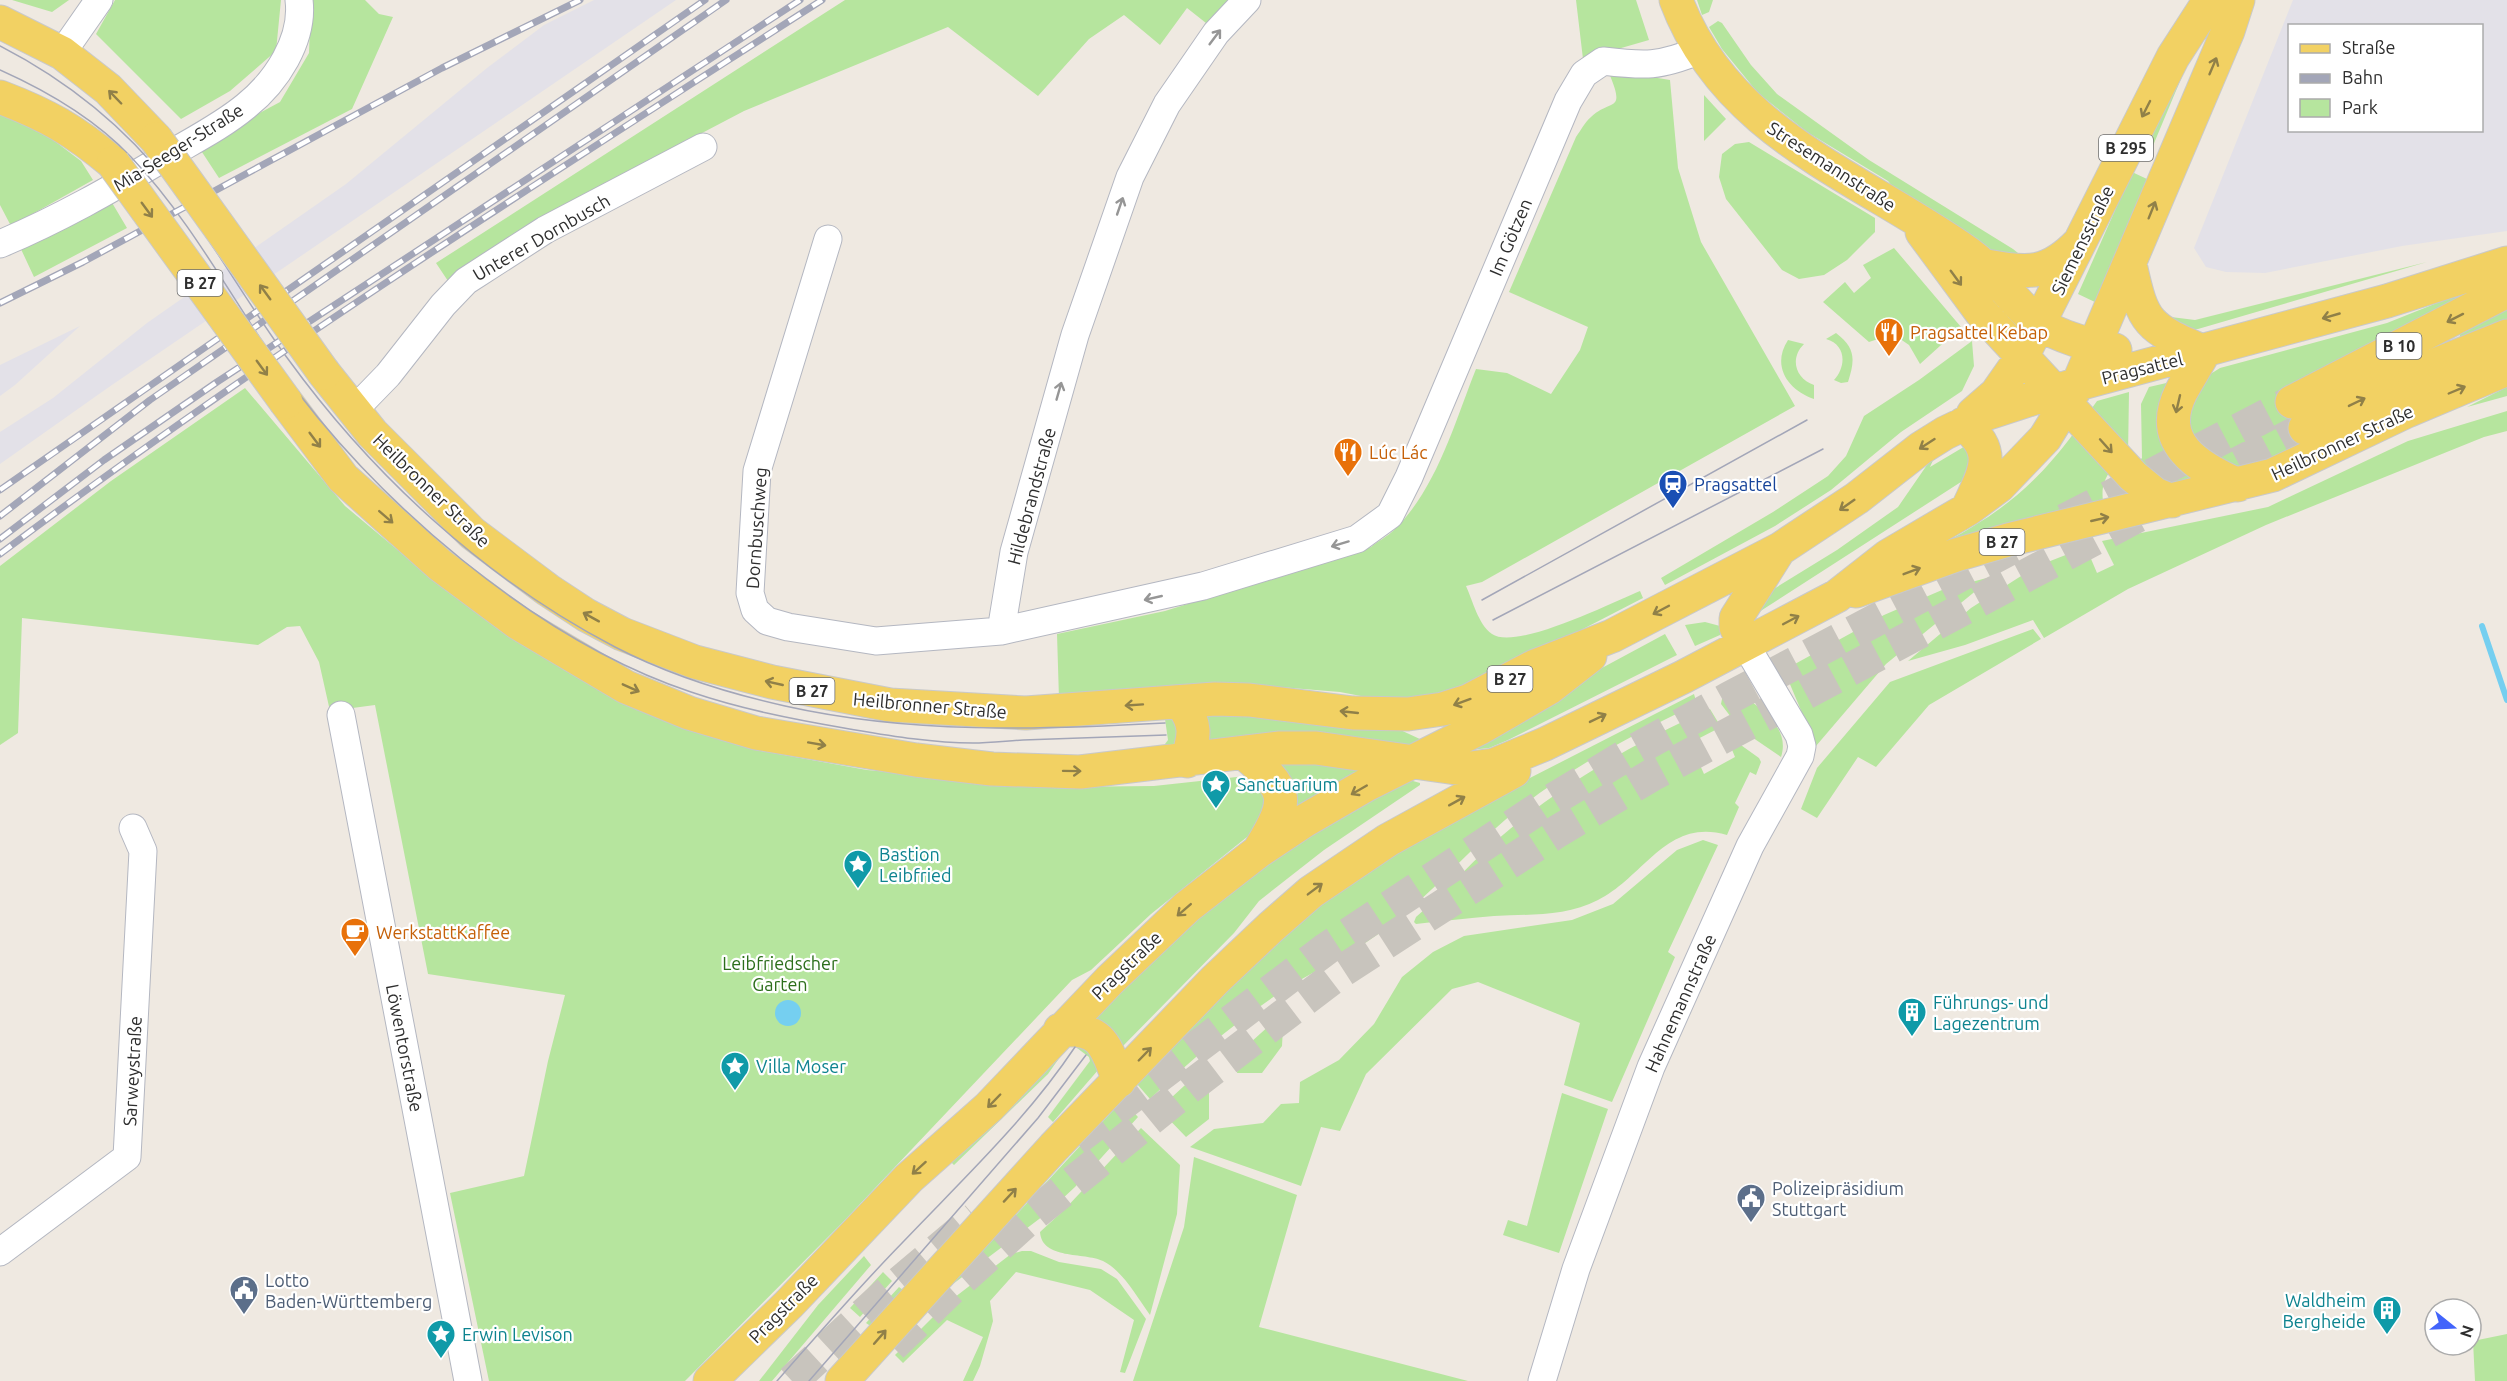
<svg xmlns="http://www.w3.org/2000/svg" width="2507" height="1381" viewBox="0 0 2507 1381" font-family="Ubuntu,sans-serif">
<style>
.industrial{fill:#e3e1e8;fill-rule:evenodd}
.green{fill:#b6e59e}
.water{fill:#75cff0}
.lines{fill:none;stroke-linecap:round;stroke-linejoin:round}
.stream{stroke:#75cff0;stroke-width:6}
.major-tunnel{stroke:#c8c4bd;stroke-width:33;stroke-dasharray:33 16;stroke-linecap:butt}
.minor-casing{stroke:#b4b7c1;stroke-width:29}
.major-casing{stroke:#c9c9c9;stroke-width:35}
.minor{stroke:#fff;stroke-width:27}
.major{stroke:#f2d163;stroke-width:33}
.tram{stroke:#a3a6b8;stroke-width:1.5}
.rail-casing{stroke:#a3a6b8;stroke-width:7}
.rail{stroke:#fff;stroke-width:4.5;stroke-dasharray:14;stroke-linecap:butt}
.major-bridge-casing{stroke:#c9c9c9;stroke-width:35;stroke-linecap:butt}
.major-bridge{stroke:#f2d163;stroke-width:33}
.oneway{stroke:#969696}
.oneway2{stroke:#908048}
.labels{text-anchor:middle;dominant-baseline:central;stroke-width:4.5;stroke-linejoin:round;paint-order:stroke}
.shield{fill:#fff;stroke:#6d6d6d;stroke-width:1.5}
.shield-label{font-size:16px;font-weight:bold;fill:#2e2e2e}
.street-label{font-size:18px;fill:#2e2e2e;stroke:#fff}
.food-label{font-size:18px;fill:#c56008;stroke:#fff;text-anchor:start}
.transit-label{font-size:18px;fill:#164399;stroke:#fff;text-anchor:start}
.culture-label{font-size:18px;fill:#0d838f;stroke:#fff;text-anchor:start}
.park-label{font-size:18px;fill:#2c6e1b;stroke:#fff}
.service-label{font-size:18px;fill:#4e5e75;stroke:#fff;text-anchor:start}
</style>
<rect width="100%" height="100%" fill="#efe9e1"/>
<path class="industrial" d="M594 0H676L109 387 0 464V432L53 398 147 323 346 184 487 68 544 25Z
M2293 0H2507V231L2402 246 2265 273 2226 272 2206 267 2194 248ZM2290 26H2482V130H2290Z
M80 326 15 385 0 396V365Z"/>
<path class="green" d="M12 0H69L52 12Z
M115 0H281L276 51 230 91 181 119 96 34Z
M311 0H365L379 14 393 17 352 109 219 178 198 146 280 102 309 53Z
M845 0H1232L1206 23 1187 8 1160 45 1124 15 1089 39 1038 96 948 27 744 111 582 196 448 281 436 263Z
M1576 0H1636L1649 40 1583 59Z
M1697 0H1713L1709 12 1702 15Z
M2206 19 2147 160 2139 157Z
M1718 21 1722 23 1751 65 1777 94 1869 160 2013 249 2018 253 2019 259 2004 261 1902 198 1888 181 1807 132 1758 93 1722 49 1709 27Z
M1609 73H1627L1670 80 1678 168 1701 242 1795 406 1482 582 1466 586C1473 601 1478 624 1492 634 1516 651 1613 602 1640 591L1643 598 1525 659 1443 696 1387 701 1340 692 1268 686 1059 699 1057 634 1165 611 1371 547C1378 541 1387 537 1394 530 1437 488 1454 424 1476 369L1507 373 1551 394 1580 350 1588 327 1509 292 1576 137C1581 130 1585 122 1591 117 1611 98 1626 114 1609 73Z
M1704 95 1726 119 1704 141Z
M0 110 28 121 81 161 93 180 11 226 0 205Z
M1749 142 1875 218V232L1847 260 1824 275 1799 279 1782 270 1726 199 1719 177 1722 154 1735 144Z
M2132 172 2147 179 2097 303 2078 294Z
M111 201 127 228 34 277 20 247Z
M1894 248 1961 327 1920 364 1909 345 1893 334 1869 342 1823 302 1845 282 1854 293 1871 278 1863 265Z
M2427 262 2198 329H2179L2164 321 2171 317 2195 320Z
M2507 275 2314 442 2264 466 2221 468 2185 426 2201 380 2220 368 2387 323Z
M2507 306V327L2463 343 2458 331Z
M1836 333C1856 348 1855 360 1848 382L1841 383 1834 380C1846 367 1847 345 1826 339Z
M1788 340 1804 344C1789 359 1796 379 1814 385V399C1788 390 1771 366 1788 340Z
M1972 341 1974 366 1962 391 1901 432 1831 490 1775 526 1665 585 1661 578 1773 512 1828 476 1846 456 1864 416 1919 380Z
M2175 381 2207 479 2176 487 2136 464 2142 458 2141 404 2149 387Z
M2507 387V396L2467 407Z
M245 388 345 506 430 577 682 728 756 750 867 770 1057 787 1154 786 1246 776 1269 792 1257 829 1151 914 1091 970 1072 980 842 1223 685 1381H489L450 1193 524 1176 548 1061 565 995 428 974 375 705 330 711 319 662 300 626 287 627 258 645 22 618 18 733 0 745V566L111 481Z
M2129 392 2128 455 2092 408 2097 401Z
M2507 411V431L2484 437 2266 525 2128 589 2044 638 2033 620 1965 645 1908 661 1971 608 2035 567 2086 547 2097 573 2114 565 2102 541 2268 507 2408 441Z
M2074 433 2112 469C2102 481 2101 492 2104 507L1946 542C2003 511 2035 485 2074 433Z
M1967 445 1974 453 1964 480 1759 612 1764 595 1837 550 1898 507 1938 449 1930 467Z
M1994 576 1886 664 1816 746 1784 670 1884 615 1942 590Z
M1705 622 1720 626 1721 630 1720 635 1695 646 1685 625Z
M2033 629 2041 639 1929 705 1876 767 1858 757 1817 818 1801 809 1817 768 1890 682Z
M1665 634 1677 655 1508 740 1489 748 1470 750 1587 676Z
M1739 690C1759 710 1791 726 1781 757L1740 729 1721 704 1722 699Z
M1694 694 1696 701 1695 705C1628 737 1562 772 1505 820 1466 853 1432 893 1392 924 1359 950 1322 966 1287 988 1237 1020 1193 1058 1150 1099L1137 1084 1151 1065 1306 914 1395 852 1485 801Z
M1710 709 1721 727 1690 743 1704 774 1735 757 1728 740 1731 738 1759 758 1761 762 1756 775 1750 772 1735 803 1739 807 1727 835C1667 817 1644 877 1598 900 1566 917 1529 914 1494 916 1468 918 1442 921 1416 924L1414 922 1416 917C1449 889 1476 856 1510 829 1570 779 1639 741 1710 709Z
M1205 713 1394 727 1422 740 1419 747 1283 732 1209 740H1207Z
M1173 717 1179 739 1174 744H1165L1168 740 1165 719Z
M1273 764 1325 765 1363 769 1297 813Z
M1406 779 1420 783V785L1324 850 1259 901 1234 933 1120 1049 1091 1022 1135 969 1267 862Z
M1703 840 1718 845 1668 952 1675 957 1612 1102 1564 1085 1580 1023 1478 982 1452 989 1366 1074 1340 1131 1321 1127 1301 1186 1190 1147 1214 1129 1263 1123 1281 1104 1299 1103 1300 1082 1339 1060 1374 1024 1402 977 1433 952 1464 936 1572 920 1613 904 1677 850Z
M1271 1024 1283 1027 1282 1046 1262 1073H1237L1240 1052Z
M1082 1039 1099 1069 1053 1122 1048 1117 1090 1061 1089 1057 1073 1045 1067 1047 1048 1074 954 1165 951 1162 1057 1048Z
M1209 1063V1119L1186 1137 1159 1109Z
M1562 1093 1608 1109 1559 1253 1503 1235 1508 1220 1527 1226Z
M1120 1103 1126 1104 1138 1117 1075 1187 1047 1213 949 1287Z
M1141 1128 1180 1165 1177 1214 1150 1315C1137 1297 1123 1271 1103 1261 1084 1252 1042 1260 1040 1232L1064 1210Z
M1194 1157 1297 1195 1259 1327 1468 1381H1133L1184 1227Z
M1022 1251H1031L1059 1262 1101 1269 1117 1279 1146 1319 1125 1373 1120 1372 1134 1320 1090 1290 1016 1272 990 1301 993 1321 980 1366 973 1381H963L983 1337 947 1320 903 1363 895 1355 946 1304 1011 1254Z
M864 1256 871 1265 772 1381H759L818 1305Z
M883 1272 892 1281 860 1317 850 1308Z
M899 1287 903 1290 872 1327 866 1323Z
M2507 1334V1381H2475L2473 1341Z"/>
<path class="water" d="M775 1013a13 13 0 1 1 26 0a13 13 0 1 1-26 0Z"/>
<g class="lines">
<path class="stream" d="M2482 626 2507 700"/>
<path class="major-tunnel" d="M2195 486 2305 428
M2065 520 2292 402
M1075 1140 1326 949 1544 805 1635 750 1729 698 2019 544
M892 1346 950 1290 1033 1215 1191 1086 1342 971 1558 831 1652 775 2147 511
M792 1381 886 1294 976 1218"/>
<g class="minor-casing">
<path id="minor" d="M62 53 99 0
M828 239 757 471 750 593 755 610 767 621 788 627 876 641 1001 631 1203 586 1357 539 1390 515 1409 477 1568 101 1584 74 1603 61C1645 66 1659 67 1700 50
M0 244C59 219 110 190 165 157 192 141 222 126 246 106 276 82 304 40 299 0
M354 410 388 375 443 305 466 281 545 230 703 147
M1001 631 1014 552 1075 335 1130 177 1167 104 1216 33 1247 0
M341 715 468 1381
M0 1252 127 1157 143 851 133 828
M1542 1381 1576 1269 1651 1067 1750 846 1800 756 1802 746 1799 735 1745 644"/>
</g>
<g class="major-casing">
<path id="major" d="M1676 0C1726 134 1861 177 1968 253 1996 273 2013 303 2039 323 2054 335 2097 348 2115 350
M0 22 62 53 108 89 156 139
M0 97C47 115 74 130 113 163
M1922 232 1981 312 2133 476 2155 494 2172 501
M2130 264C2143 325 2148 327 2204 352
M1986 266C2028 274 2048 275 2079 243
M2204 352C2197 365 2188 379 2181 392 2156 443 2198 467 2238 485
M324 373 372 433 472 533 548 590 586 615 622 634 695 662 772 682 890 705 1026 713 1215 699 1249 700 1353 713 1408 714 1443 709 1468 701 1535 666 1612 636 1780 549 1857 498 1921 448 1945 433 1985 414 2078 384 2387 301 2507 263
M286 402 343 478 440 565 518 623 626 687 689 713 756 733 916 760 992 769 1080 772 1280 748H1316L1463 769 1494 765 1545 744 1683 677 1837 596 1888 556 1968 509 1999 486 2045 438 2078 384 2228 31 2238 0
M2292 402 2507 291
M1973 414 1996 394 2022 357 2173 57 2204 9 2213 0
M1963 424C1999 451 1984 473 1968 508
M2305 428 2420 371 2507 336
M1856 591 1956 555 2008 540 2273 475 2407 411 2507 369
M1745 644 1736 627V618L1779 550
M1181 702C1197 725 1195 734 1187 761
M1244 753C1288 790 1291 798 1260 849
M1060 1030C1103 1027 1106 1047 1119 1081
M710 1381 789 1304 909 1178 989 1107 1110 980 1187 907 1259 851 1304 821 1366 785 1480 728 1549 688 1590 656
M842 1381 1054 1147 1215 980 1271 927 1311 892 1388 840 1514 771"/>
</g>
<use href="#minor" class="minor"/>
<use href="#major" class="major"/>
<path class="tram" d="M0 46C66 80 125 127 171 186 213 242 247 303 288 359 373 476 486 580 615 647 667 674 727 693 785 706 910 734 1037 730 1165 723
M0 70C47 91 95 119 131 157 190 219 231 297 280 368 372 499 537 641 691 692 741 709 792 719 844 728 886 735 930 743 973 743 989 743 1006 741 1023 740 1070 738 1118 737 1166 735
M1482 600 1807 420
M1493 620 1823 449
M777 1381C818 1334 859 1287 903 1242 963 1179 1027 1119 1075 1047
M809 1381 1038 1118 1086 1055"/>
<g class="rail-casing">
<path id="rail" d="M0 303 83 262 442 68 580 0
M0 490 705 0
M0 516 150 400 726 0
M0 539 104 460 217 382 800 0
M0 554C264 355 544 179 822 0"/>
</g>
<use href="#rail" class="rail"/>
<g class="major-bridge-casing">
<path id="major-bridge" d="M156 139 324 373
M113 163 286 402"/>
</g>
<use href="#major-bridge" class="major-bridge"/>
</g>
<defs><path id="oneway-shaft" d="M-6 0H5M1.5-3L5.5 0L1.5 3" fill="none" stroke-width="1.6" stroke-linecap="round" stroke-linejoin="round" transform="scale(1.5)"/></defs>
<g class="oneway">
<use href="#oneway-shaft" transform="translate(1215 37) rotate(-53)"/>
<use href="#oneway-shaft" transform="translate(1120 206) rotate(-71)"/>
<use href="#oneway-shaft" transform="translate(1059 391) rotate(-74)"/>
<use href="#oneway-shaft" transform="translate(1340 544) rotate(163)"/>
<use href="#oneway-shaft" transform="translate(1153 598) rotate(167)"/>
</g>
<g class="oneway2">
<use href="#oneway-shaft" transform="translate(2213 66) rotate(-67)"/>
<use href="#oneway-shaft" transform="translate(115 97) rotate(-134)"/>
<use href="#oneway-shaft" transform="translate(2146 109) rotate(117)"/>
<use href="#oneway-shaft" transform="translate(147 210) rotate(54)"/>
<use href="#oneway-shaft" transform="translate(2152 210) rotate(-68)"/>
<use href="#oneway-shaft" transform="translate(1956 278) rotate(54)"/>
<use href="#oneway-shaft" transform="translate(265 292) rotate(-126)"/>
<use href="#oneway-shaft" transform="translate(2331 316) rotate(164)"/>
<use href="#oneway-shaft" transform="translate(2455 318) rotate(153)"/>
<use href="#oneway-shaft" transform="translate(262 368) rotate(54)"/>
<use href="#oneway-shaft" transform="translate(2457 390) rotate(-23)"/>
<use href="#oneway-shaft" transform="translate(2357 402) rotate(-26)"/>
<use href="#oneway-shaft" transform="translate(2178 404) rotate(103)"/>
<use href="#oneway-shaft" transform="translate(315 440) rotate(53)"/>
<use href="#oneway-shaft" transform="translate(1927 444) rotate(147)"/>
<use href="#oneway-shaft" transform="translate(2106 446) rotate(48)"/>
<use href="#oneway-shaft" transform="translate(1847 505) rotate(145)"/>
<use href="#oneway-shaft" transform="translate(386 517) rotate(41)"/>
<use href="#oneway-shaft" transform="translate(2100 519) rotate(-13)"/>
<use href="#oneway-shaft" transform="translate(1912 571) rotate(-21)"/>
<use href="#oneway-shaft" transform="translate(1661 610) rotate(152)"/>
<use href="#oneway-shaft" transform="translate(591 617) rotate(-151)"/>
<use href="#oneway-shaft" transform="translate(1791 620) rotate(-28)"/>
<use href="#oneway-shaft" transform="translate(774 683) rotate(-167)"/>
<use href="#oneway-shaft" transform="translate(631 688) rotate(24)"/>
<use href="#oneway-shaft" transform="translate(1462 702) rotate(160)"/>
<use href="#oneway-shaft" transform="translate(1134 705) rotate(176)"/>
<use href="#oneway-shaft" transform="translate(1349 712) rotate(-174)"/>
<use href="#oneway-shaft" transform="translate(1598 718) rotate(-26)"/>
<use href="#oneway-shaft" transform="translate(817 744) rotate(10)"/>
<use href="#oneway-shaft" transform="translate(1072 771) rotate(1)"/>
<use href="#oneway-shaft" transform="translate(1359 790) rotate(150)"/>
<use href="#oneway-shaft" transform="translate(1457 801) rotate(-29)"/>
<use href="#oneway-shaft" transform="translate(1315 889) rotate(-37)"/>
<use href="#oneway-shaft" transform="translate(1184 910) rotate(139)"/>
<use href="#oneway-shaft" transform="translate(1145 1054) rotate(-46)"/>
<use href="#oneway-shaft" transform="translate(994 1101) rotate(134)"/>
<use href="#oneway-shaft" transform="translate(919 1168) rotate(138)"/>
<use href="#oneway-shaft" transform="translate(1010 1195) rotate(-47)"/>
<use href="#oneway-shaft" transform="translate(880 1337) rotate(-49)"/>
</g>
<defs>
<g id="restaurant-pin" transform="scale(1.5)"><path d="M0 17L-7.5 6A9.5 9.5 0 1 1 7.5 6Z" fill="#e8710a" stroke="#fff"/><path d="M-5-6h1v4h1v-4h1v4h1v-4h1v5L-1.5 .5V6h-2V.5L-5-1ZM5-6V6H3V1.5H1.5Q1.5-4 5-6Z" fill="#fff"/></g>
<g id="station-pin" transform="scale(1.5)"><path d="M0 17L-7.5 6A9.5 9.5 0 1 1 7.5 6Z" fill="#1a4fb4" stroke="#fff"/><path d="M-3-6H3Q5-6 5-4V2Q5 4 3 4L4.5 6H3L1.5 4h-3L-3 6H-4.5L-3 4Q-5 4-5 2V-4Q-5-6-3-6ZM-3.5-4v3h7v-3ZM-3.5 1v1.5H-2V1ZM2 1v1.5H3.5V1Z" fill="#fff"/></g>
<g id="sight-pin" transform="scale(1.5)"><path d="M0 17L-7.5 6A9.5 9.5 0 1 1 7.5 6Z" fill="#0f9aa8" stroke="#fff"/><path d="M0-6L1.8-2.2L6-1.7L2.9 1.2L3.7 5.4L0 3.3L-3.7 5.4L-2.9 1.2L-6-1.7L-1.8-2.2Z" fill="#fff"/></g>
<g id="cafe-pin" transform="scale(1.5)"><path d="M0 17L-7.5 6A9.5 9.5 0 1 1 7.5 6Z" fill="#e8710a" stroke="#fff"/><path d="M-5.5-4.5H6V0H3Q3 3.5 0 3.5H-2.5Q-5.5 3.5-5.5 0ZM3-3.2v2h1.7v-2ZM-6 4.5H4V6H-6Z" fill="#fff"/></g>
<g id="building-pin" transform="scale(1.5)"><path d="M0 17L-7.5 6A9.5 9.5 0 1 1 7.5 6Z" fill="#0f9aa8" stroke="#fff"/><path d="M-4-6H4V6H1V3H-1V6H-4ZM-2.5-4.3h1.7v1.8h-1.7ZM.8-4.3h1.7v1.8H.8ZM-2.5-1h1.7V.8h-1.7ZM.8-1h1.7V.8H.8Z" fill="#fff"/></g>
<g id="civic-pin" transform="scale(1.5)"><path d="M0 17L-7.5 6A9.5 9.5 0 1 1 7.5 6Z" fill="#5c6f8a" stroke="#fff"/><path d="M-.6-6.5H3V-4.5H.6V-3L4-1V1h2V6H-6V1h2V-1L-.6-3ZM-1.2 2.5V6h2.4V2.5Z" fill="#fff"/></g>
</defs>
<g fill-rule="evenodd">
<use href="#restaurant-pin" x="1889" y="332"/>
<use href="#restaurant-pin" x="1348" y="452"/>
<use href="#station-pin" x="1673" y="484"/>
<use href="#sight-pin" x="1216" y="784"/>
<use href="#sight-pin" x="858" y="864"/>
<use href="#cafe-pin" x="355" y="932"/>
<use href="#building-pin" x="1912" y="1012"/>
<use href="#sight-pin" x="735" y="1066"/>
<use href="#civic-pin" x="1751" y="1198"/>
<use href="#civic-pin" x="244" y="1290"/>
<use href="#building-pin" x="2387" y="1310"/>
<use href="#sight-pin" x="441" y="1334"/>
</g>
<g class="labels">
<g class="shield">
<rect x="2099" y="135" width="54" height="26" rx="4.5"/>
<rect x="177.5" y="270" width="45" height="26" rx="4.5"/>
<rect x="2376.5" y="333" width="45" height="26" rx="4.5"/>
<rect x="1979.5" y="529" width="45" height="26" rx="4.5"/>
<rect x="1487.5" y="666" width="45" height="26" rx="4.5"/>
<rect x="789.5" y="678" width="45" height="26" rx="4.5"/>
</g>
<g class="shield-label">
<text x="2126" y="148">B 295</text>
<text x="200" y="283">B 27</text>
<text x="2399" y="346">B 10</text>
<text x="2002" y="542">B 27</text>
<text x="1510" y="679">B 27</text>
<text x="812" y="691">B 27</text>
</g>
<g class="street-label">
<text transform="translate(178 147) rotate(-32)">Mia-Seeger-Straße</text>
<text transform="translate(1832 166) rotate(33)">Stresemannstraße</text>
<text transform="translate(541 237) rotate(-30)">Unterer Dornbusch</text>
<text transform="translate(1510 237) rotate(-67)">Im Götzen</text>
<text transform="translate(2082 240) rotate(-64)">Siemensstraße</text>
<text transform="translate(2142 368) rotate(-14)">Pragsattel</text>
<text transform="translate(2342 442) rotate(-25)">Heilbronner Straße</text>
<text transform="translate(432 490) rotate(44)">Heilbronner Straße</text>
<text transform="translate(1031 496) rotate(-75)">Hildebrandstraße</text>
<text transform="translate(756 528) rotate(-86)">Dornbuschweg</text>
<text transform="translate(930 705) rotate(5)">Heilbronner Straße</text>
<text transform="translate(1126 965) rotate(-44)">Pragstraße</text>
<text transform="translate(1680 1003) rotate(-66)">Hahnemannstraße</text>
<text transform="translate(405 1048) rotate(79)">Löwentorstraße</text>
<text transform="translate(132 1071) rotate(-87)">Sarweystraße</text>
<text transform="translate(783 1308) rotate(-45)">Pragstraße</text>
</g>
<g class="food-label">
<text x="1910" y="332">Pragsattel Kebap</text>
<text x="1369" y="452">Lúc Lác</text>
<text x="376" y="932">WerkstattKaffee</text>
</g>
<g class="transit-label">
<text x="1694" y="484">Pragsattel</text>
</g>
<g class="culture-label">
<text x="1237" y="784">Sanctuarium</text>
<text x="879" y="854">Bastion<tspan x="879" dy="21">Leibfried</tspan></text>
<text x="1933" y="1002">Führungs- und<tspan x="1933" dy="21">Lagezentrum</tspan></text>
<text x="756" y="1066">Villa Moser</text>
<text x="2366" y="1300" text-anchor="end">Waldheim<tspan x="2366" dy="21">Bergheide</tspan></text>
<text x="462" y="1334">Erwin Levison</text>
</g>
<g class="park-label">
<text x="780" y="963">Leibfriedscher<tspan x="780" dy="21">Garten</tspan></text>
</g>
<g class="service-label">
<text x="1772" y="1188">Polizeipräsidium<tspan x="1772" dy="21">Stuttgart</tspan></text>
<text x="265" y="1280">Lotto<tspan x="265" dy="21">Baden-Württemberg</tspan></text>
</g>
</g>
<rect x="2288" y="24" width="195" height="108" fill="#ffffff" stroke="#ababab" stroke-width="1.5"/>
<rect x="2300" y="44" width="30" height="9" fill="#f2d163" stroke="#ababab" stroke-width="1.5"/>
<text x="2342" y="54" font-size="18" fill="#2e2e2e">Straße</text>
<rect x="2300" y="74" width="30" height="9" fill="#a3a6b8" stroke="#ababab" stroke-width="1.5"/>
<text x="2342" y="84" font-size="18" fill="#2e2e2e">Bahn</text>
<rect x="2300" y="99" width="30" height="18" fill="#b6e59e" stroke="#ababab" stroke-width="1.5"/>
<text x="2342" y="114" font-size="18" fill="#2e2e2e">Park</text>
<g transform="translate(2453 1327) rotate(108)"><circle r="28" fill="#ffffff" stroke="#ababab" stroke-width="1.5"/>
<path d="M0-4.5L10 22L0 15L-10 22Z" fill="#4264fb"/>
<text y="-9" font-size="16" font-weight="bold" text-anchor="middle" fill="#2e2e2e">N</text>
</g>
</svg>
